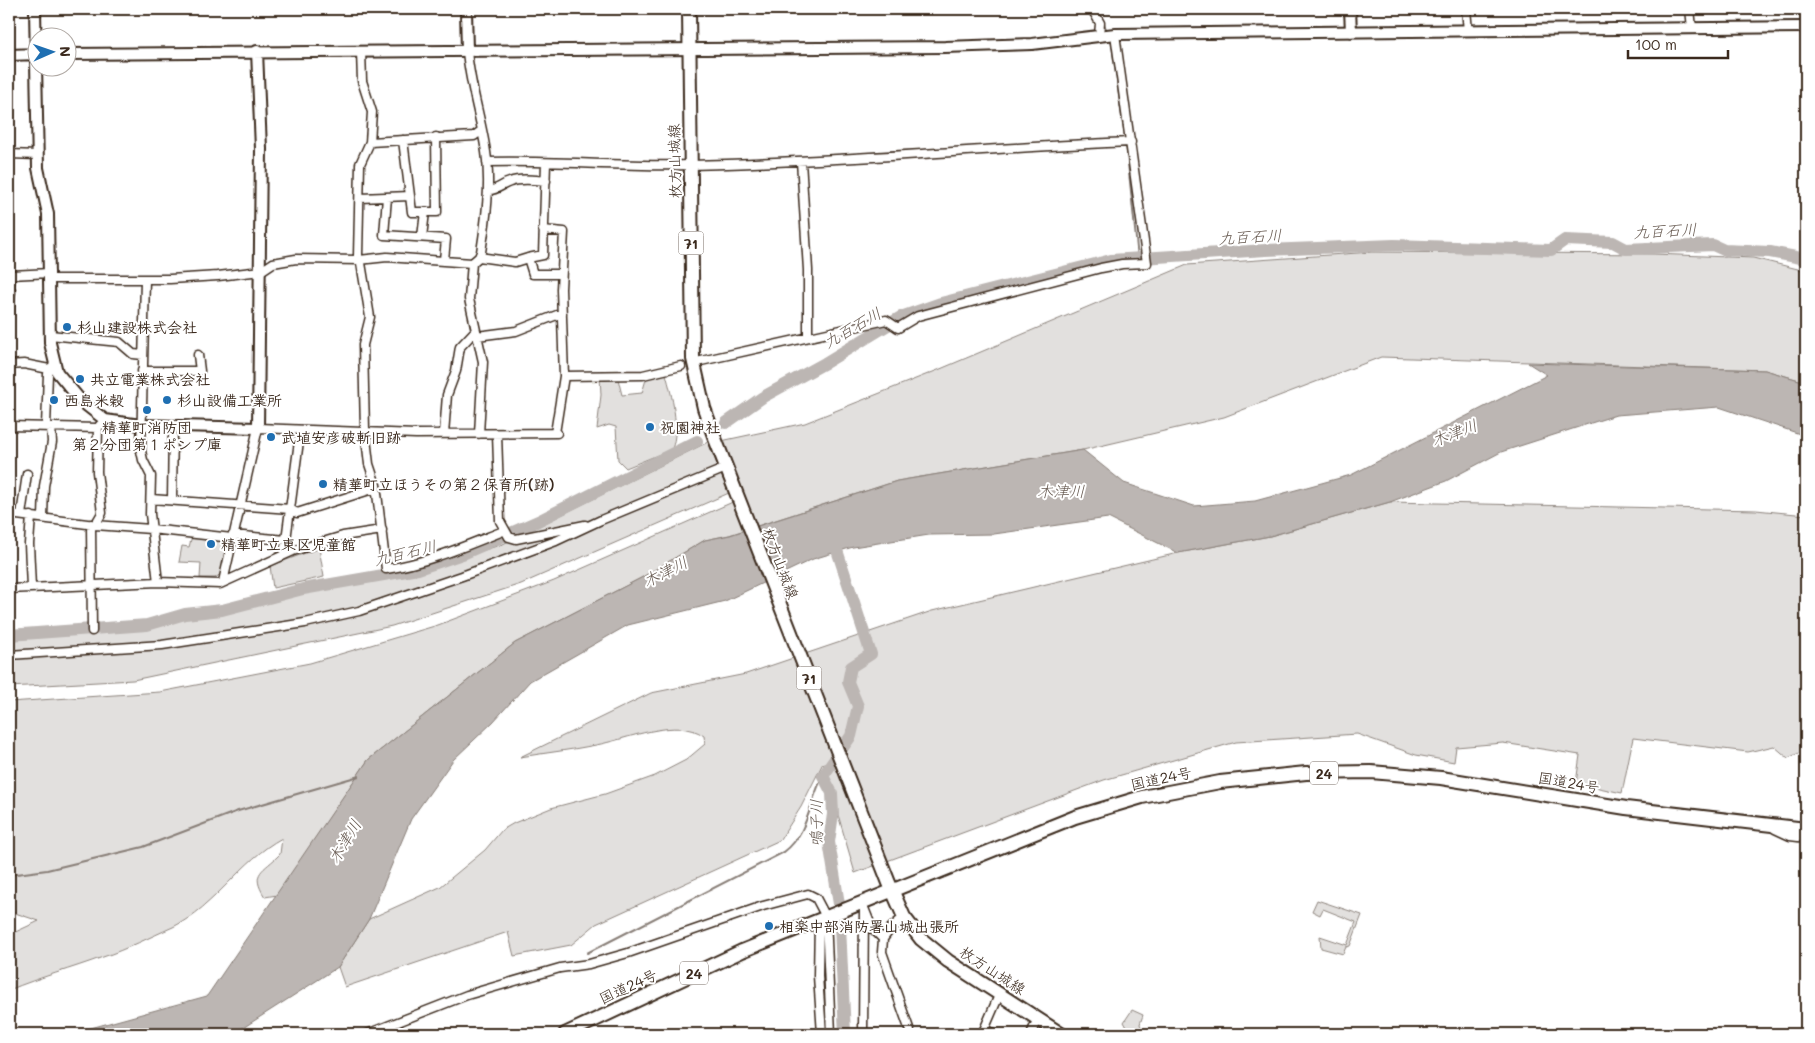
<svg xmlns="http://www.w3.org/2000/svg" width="1815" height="1043" viewBox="0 0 1815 1043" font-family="Mali,'Klee One',sans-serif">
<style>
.green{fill:#e2e0de;stroke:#8e857e}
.water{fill:#bcb6b3;stroke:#887e77}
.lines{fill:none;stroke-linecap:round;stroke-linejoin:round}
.stream{stroke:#887e77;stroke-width:2}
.river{stroke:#bcb6b3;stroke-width:12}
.minor-casing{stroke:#3b2a1e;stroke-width:11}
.tertiary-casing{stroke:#3b2a1e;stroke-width:14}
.primary-casing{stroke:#3b2a1e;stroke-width:16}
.trunk-casing{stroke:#3b2a1e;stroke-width:16}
.minor{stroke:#fff;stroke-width:8}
.tertiary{stroke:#fff;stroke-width:10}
.primary{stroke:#fff;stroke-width:12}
.trunk{stroke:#fff;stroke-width:12}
.poi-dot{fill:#1f6fb2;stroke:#fff;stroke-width:2}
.labels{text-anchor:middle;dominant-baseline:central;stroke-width:4;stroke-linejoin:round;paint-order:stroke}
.shield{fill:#fff;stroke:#766a62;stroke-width:1}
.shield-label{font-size:14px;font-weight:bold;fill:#3b2a1e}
.street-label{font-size:15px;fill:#3b2a1e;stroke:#fff}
.poi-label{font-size:15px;font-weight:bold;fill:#3b2a1e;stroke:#fff;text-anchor:start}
.water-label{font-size:16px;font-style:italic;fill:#685b52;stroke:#fff}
</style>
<rect width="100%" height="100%" fill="#fff"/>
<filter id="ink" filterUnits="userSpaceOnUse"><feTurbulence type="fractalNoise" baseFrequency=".02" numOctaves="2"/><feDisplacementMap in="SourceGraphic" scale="10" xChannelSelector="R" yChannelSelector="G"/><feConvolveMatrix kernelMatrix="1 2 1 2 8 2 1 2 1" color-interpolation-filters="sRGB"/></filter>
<g filter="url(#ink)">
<path class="green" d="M1372 252 1654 254 1753 258 1806 271V382L1765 370 1381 357 1224 417 1083 450 897 481 729 535 705 540 641 578 515 643 368 760 277 895 265 897C249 872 264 871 280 854L282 838C241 860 216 906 173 927 150 937 127 949 103 957 71 969 40 977 9 990V935L39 921 9 911V702L160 692 310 663 438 625 554 581 744 497 721 441 805 423 938 370 1187 265Z
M666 374C672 396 680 427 672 449L626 468 618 460 616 427 609 425 597 429 601 395 600 376 618 379 622 395 642 393 647 376Z
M708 442 729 493 521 584 392 626 133 680 9 687V640L144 628 186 616 229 610 279 597 420 571 503 544Z
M1390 502 1756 510 1806 515V750L1788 758 1774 746 1748 752 1633 738 1622 793 1576 783 1580 755 1503 743 1456 747 1454 762 1416 755 1357 734 1236 742 1104 780 855 873 823 763 801 807 780 840 596 924 571 945 514 956 508 932 345 987 338 967 369 919 440 887 485 850 502 830 514 823 551 808 605 794 655 776 686 760 705 744 704 736C678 716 625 740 596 745 571 750 545 753 520 757L651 693 746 674 932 611 1178 553 1270 536Z
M192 536 229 540 221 574 215 578H200L201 563 179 562 182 546 189 547Z
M319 548 324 577 273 588 270 566Z
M1317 900 1362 915 1350 946 1346 947 1343 954 1321 948 1320 936 1347 945 1356 922 1323 909 1320 915 1312 911Z
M1132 1010 1143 1015 1140 1024 1144 1034H1131L1124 1022Z"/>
<path class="water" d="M1528 363 1765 370 1806 382V436L1719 407 1616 415 1501 452 1446 481 1390 502 1270 536 1178 553 1108 518 994 534 929 535 853 547 813 559 725 601 628 625 530 681 493 722 453 760 411 819 369 919 338 967 235 1033 69 1034 207 996 368 760 515 643 641 578 705 540 730 535 897 481 1083 450 1124 483 1194 506 1255 501 1351 475 1547 375Z"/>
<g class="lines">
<path class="stream" d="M1103 22 1107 31
M1111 38 1125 139
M1126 144 1138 258
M9 875 47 870 143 847 238 811 359 776
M587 953 784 852C809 833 809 801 823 776"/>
<path class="river" d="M726 423 763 397 825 363 901 317 941 303 1111 260 1266 250 1394 245 1551 250 1565 240 1613 242 1626 249 1713 245 1724 250 1770 252 1806 259
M832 535 871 654 851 667 848 682 858 706 851 736 823 776 832 793 833 814 829 842 839 904 845 1034
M9 635 147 625 185 614 222 610 303 589 418 569 465 553 538 521 697 441"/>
<g class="minor-casing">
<path id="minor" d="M1092 9 1100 23 1099 36
M1466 9 1468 31
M1690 9 1692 28
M361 51 362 81 372 112 370 142 360 164 358 256 361 263 370 317 363 345 365 430 369 464 376 485 386 569C427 563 465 546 503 531
M403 140 412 212H425
M370 142 474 136 481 131
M9 154 38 155
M801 161 808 270V336
M487 162C555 160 623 167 691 165 838 162 984 148 1131 142
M488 190C497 191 502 184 510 182 521 178 534 180 546 181
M387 197 384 235 446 239 444 260
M360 198 410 196
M543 230 564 232 561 289 564 376 555 433
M422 237 425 212H437L436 137
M479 257 515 262 528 258 533 274H561
M528 258 543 255 546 163
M472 263 469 299 483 362 479 434
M50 279H170L218 276 261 271 273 263 296 259 359 260 387 257 472 263 479 257 481 252C486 220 491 184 486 152 481 118 470 86 467 51
M145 279 141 451 143 460 151 476 150 514 158 582
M9 290 11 275 50 273
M9 312 11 290
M50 335 119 342 133 354 143 355
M477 336 516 331 562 313
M701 361 886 320 898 328 918 316 1101 268 1122 264 1147 263 1115 34
M9 365 24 364 49 369
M142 371H200L198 355
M564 376 643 375 681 366
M9 426 98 428 100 425
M46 426 48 374 49 369 55 364
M444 434 447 395 456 371 460 347 475 331
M497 434 500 521 509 537 516 539 585 525
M151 499 290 509 297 513 376 488
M172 500 173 425
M9 514 95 525 151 529 232 538
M21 515 27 474
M31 516 29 544 31 587
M43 518 44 486 52 442 51 427
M91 524 92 631
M95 525 102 513 97 472 98 428
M233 535 286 540
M284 555 299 441 304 430
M223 582 258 428 416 434 557 433
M9 589 158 582 220 584 293 551 343 536 382 530
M9 655 162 645 305 623 359 611 462 576 556 541 601 520 726 468
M1775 829 1790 836 1806 838
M862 903 872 928 883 939 882 952 911 1034
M819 920 818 976 822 1034
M883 939 891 928 904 917
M984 1030 1000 993
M983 1033 984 1030 996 1034
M367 1034 467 995 560 968 589 964 628 953 763 906 808 894 816 898 826 917 831 1034
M863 1034 864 909
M1031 1034 1038 1018"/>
</g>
<g class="tertiary-casing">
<path id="tertiary" d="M35 9 38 168 48 214 50 343 57 372 82 402 105 420 141 425 258 428 261 149 257 51
M466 9 467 51
M1350 9 1351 32
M68 54 945 47 1032 44 1115 34 1806 27
M9 55 38 54"/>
</g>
<g class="primary-casing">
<path id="primary" d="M689 9 693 359 704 408 714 436 889 883 904 917 921 939 948 961 1061 1034"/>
</g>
<g class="trunk-casing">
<path id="trunk" d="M565 1034 742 951 1075 817 1142 797 1220 782 1306 773 1371 772 1441 778 1626 808 1806 829"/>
</g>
<use href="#minor" class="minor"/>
<use href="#tertiary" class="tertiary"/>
<use href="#primary" class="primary"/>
<use href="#trunk" class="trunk"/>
</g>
</g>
<g class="poi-dot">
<circle cx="67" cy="327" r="5"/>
<circle cx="80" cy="379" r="5"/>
<circle cx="54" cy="400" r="5"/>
<circle cx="167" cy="400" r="5"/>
<circle cx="147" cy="410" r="5"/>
<circle cx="650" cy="427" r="5"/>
<circle cx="271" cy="437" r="5"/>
<circle cx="323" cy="484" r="5"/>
<circle cx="211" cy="544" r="5"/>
<circle cx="769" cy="926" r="5"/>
</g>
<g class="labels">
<g class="shield">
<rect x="678.5" y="231.5" width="25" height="23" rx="4"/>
<rect x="796.5" y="666.5" width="25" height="23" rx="4"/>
<rect x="1310" y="761.5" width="28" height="23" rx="4"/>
<rect x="680" y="961.5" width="28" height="23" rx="4"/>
</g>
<g class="shield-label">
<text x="691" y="243">71</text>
<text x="809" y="678">71</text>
<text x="1324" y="773">24</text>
<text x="694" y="973">24</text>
</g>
<g class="street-label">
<text transform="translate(674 161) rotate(-91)">枚方山城線</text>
<text transform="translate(781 563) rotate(69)">枚方山城線</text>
<text transform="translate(1161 778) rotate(-12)">国道24号</text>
<text transform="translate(1569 782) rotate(10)">国道24号</text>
<text transform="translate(993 970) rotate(33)">枚方山城線</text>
<text transform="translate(628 986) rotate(-25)">国道24号</text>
</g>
<g class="poi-label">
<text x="77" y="327">杉山建設株式会社</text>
<text x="90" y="379">共立電業株式会社</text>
<text x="64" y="400">西島米穀</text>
<text x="177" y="400">杉山設備工業所</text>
<text x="147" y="427" text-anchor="middle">精華町消防団<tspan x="147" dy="17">第２分団第１ポンプ庫</tspan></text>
<text x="660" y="427">祝園神社</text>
<text x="281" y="437">武埴安彦破斬旧跡</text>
<text x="333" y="484">精華町立ほうその第２保育所(跡)</text>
<text x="221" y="544">精華町立東区児童館</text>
<text x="779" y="926">相楽中部消防署山城出張所</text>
</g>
<g class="water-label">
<text transform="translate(1665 230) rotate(-3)">九百石川</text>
<text transform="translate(1250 236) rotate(-3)">九百石川</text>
<text transform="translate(852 327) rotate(-30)">九百石川</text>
<text transform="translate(1454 432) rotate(-21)">木津川</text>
<text x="1061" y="490">木津川</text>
<text transform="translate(405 552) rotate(-13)">九百石川</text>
<text transform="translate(665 571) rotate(-27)">木津川</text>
<text transform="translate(815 823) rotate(-90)">鳴子川</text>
<text transform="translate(344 841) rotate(-59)">木津川</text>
</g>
</g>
<rect width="1815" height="1043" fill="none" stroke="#fff" stroke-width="30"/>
<rect x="15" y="15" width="1785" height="1013" fill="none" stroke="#3b2a1e" stroke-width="2" filter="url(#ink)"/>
<g transform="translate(52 52) rotate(88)"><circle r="24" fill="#ffffff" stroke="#b1aaa5"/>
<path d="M0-4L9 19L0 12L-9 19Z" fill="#1f6fb2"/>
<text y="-8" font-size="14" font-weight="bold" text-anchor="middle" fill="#3b2a1e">N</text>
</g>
<path d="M1628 50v8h100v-8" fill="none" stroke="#3b2a1e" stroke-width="2.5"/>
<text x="1635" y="50" font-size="15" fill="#3b2a1e" stroke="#ffffff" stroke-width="4" paint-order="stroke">100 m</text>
</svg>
